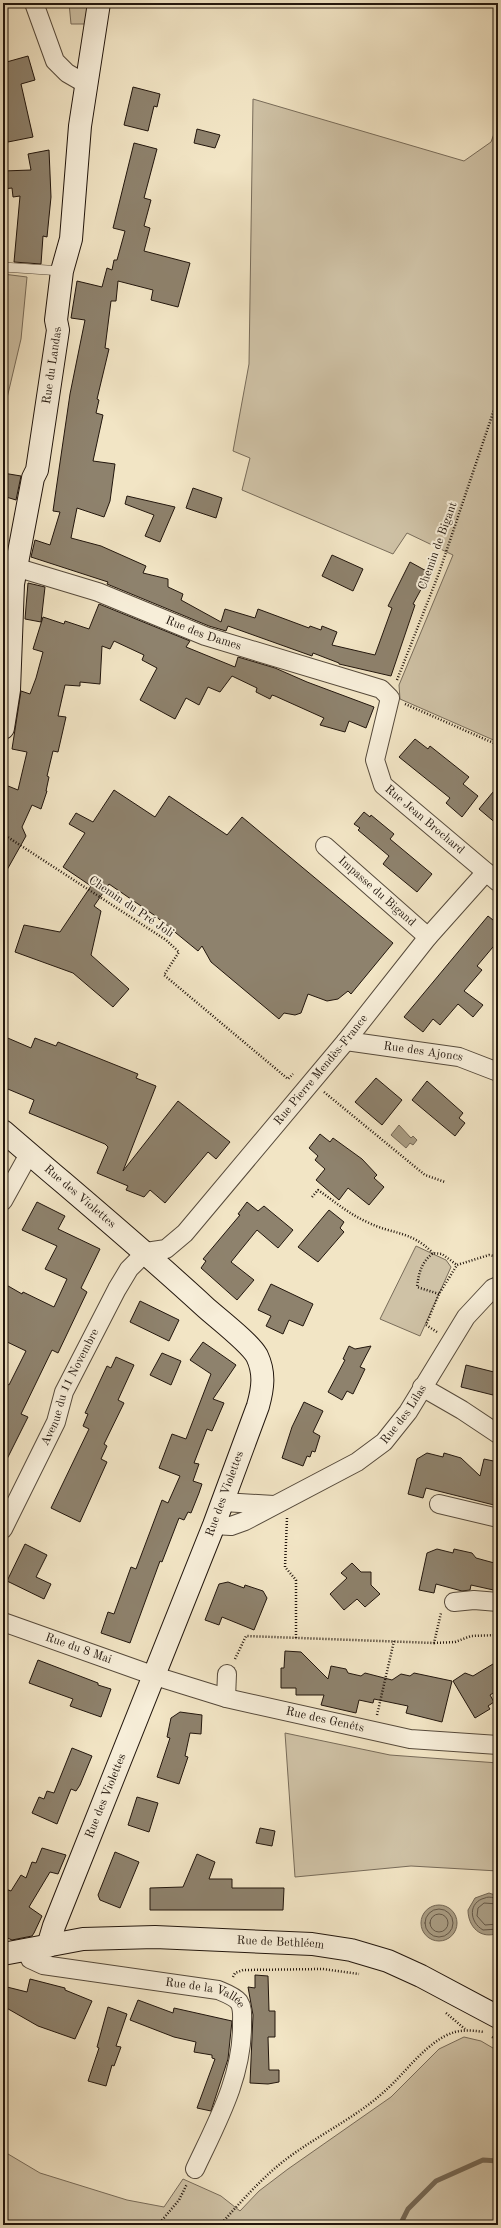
<svg xmlns="http://www.w3.org/2000/svg" width="501" height="2228" viewBox="0 0 501 2228" font-family="'Old Standard TT',serif">
<style>
.green{fill:#cfc2a6;stroke:#786c5a}
.water{fill:#ab9f86;stroke:#746856}
.lines{fill:none;stroke-linecap:round;stroke-linejoin:round}
.shore{stroke:#665a4a;stroke-width:1}
.stream{stroke:#746856;stroke-width:5}
.building{fill:#8e826d;stroke:#22160d}
.lane-casing{stroke:#564a3b;stroke-width:10}
.street-casing{stroke:#564a3b;stroke-width:20}
.secondary-casing{stroke:#22160d;stroke-width:24}
.path{stroke:#22160d;stroke-width:2.5;stroke-dasharray:1 2;stroke-linecap:butt}
.lane{stroke:#f7eed9;stroke-width:9}
.street{stroke:#f7eed9;stroke-width:18}
.secondary{stroke:#f7eed9;stroke-width:22}
.labels{text-anchor:middle;dominant-baseline:central;stroke-width:4;stroke-linejoin:round;paint-order:stroke}
.street-label{font-size:12px;fill:#22160d;stroke:#f7eed9}
</style>
<rect width="100%" height="100%" fill="#f2e5c5"/>
<filter id="stains"><feTurbulence type="fractalNoise" baseFrequency=".005" numOctaves="4"/><feColorMatrix values="0 0 0 0 .2 0 0 0 0 .09 0 0 0 0 .02 0 0 0 .5 -.17"/></filter>
<radialGradient id="worn" r=".72"><stop offset=".6" stop-color="#630" stop-opacity="0"/><stop offset="1" stop-color="#630" stop-opacity=".3"/></radialGradient>
<path class="green" d="M69 3H92L90 24H71Z
M253 99 464 161 491 142 498 123V742L400 699 399 685 453 555 407 533 393 554 242 490 250 458 233 451 249 364Z
M3 274 27 277 21 339 3 415Z
M416 1246 446 1260 451 1267 420 1336 380 1319Z
M285 1733 390 1755 498 1763V1871L411 1866 295 1877Z
M464 2037 481 2041 498 2051V2225H3V2151L40 2173 127 2200 164 2207 183 2179 221 2196 240 2211 259 2191 288 2169 391 2097 439 2049Z"/>
<path class="water" d="M399 1125 411 1138 413 1136 417 1140 413 1145 410 1143 406 1148 391 1135Z
M489 1893 498 1896V1933C481 1940 468 1927 468 1910L475 1898Z
M421 1923a18 18 0 1 1 36 0a18 18 0 1 1-36 0Z"/>
<g class="lines">
<path class="shore" d="M498 1899C494 1898 489 1896 485 1898 468 1902 469 1922 483 1930L498 1929
M498 1904 484 1903 478 1908 477 1916 485 1925 498 1924
M425 1923a14 14 0 1 1 28 0a14 14 0 1 1-28 0Z
M430 1923a9 9 0 1 1 18 0a9 9 0 1 1-18 0Z"/>
<path class="stream" d="M400 2225 408 2209 436 2181 483 2160 498 2161"/>
</g>
<path class="building" d="M28 56 35 80 21 84 33 137 8 142 3 119V63Z
M133 87 160 94 157 107 154 106 148 131 124 125Z
M197 129 220 135 215 148 194 143Z
M134 143 157 149 144 198 151 200 144 226 150 228 144 251 190 263 178 307 151 300 153 290 118 281 116 301H111L105 348 109 349 97 399 99 400 96 413 103 415 93 461 115 464 110 501 104 517 77 508 71 538 101 546 146 566 143 573 168 579V587L183 594 181 600 221 622 225 609 255 618 258 609 309 628 310 626 321 630 322 626 337 632 332 645 375 655 392 608 388 606 410 562 430 573 413 604 415 605 391 676 339 664V663L313 653 312 656 228 626 226 631 209 626 107 584 108 582 31 557 35 540 50 545 60 512 53 511 56 490 70 394 85 320 71 318 77 281 102 287 107 268 112 270 114 260H117L125 231 113 228Z
M49 150 51 197 47 237 43 236 41 264 14 262 20 196 13 197 12 188 3 189V171L31 170 28 154Z
M3 473 21 476 16 500 3 496Z
M193 488 222 498 216 518 186 508Z
M127 496 175 507 160 542 145 536 154 515 125 504Z
M332 555 363 569 353 591 322 576Z
M28 583 45 587 41 622 25 619Z
M99 604 190 641 186 647 235 667 238 657 275 668 307 682 374 707 366 728 349 721 345 732 320 725 324 718 275 696 272 695 270 699 256 692 257 688 232 676 220 692 208 687 199 705 186 698 175 719 140 700 157 668 142 660 144 655 114 641 110 649 102 646 100 684 80 682V686L65 685 58 716 66 717 58 752 53 751 47 776 49 777 46 791H47L41 809 32 805 22 827 26 836 3 877V784L18 790 27 752 12 749 21 691 30 694 36 678 43 652 33 649 43 617 64 624 65 621 89 629Z
M415 739 428 749 430 746 469 777 463 784 478 796 462 817 446 803 450 798 399 757Z
M498 786V825L479 809Z
M114 790 155 817 169 796 227 835 242 817 393 943 351 994 348 991 338 999 327 1001 308 994 301 1013 295 1015 284 1013 279 1019 211 962 202 946 198 951 154 915 109 884 94 906 101 911 91 955 129 989 113 1007 73 973 15 952 24 925 60 932 91 886 63 867 85 833 69 824 76 813 93 822Z
M364 812 370 817 371 815 394 834 390 839 432 874 417 892 383 864 389 856 358 830 360 828 354 824Z
M488 916 498 924V941L477 966 482 970 464 991 483 1005 473 1017 458 1004 440 1025 433 1019 423 1032 404 1017Z
M3 1036 31 1048 35 1038 56 1046 58 1042 138 1074 136 1078 156 1086 123 1171 178 1101 230 1142 216 1159 208 1152 165 1203 150 1190 144 1197 126 1190 128 1186 97 1173 108 1147 105 1144 29 1113 34 1100 3 1087Z
M376 1078 402 1100 382 1125 355 1102Z
M427 1081 463 1113 459 1118 465 1123 455 1136 412 1100Z
M320 1134 330 1142 333 1138 362 1159 377 1175 374 1178 384 1187 369 1205 348 1188 339 1200 316 1180 325 1169 315 1160 318 1156 309 1148Z
M37 1202 65 1216 58 1229 100 1249 81 1288 87 1292 58 1353 52 1350 21 1414 28 1417 3 1467V1382L9 1385 26 1351 3 1340V1283L22 1294 23 1292 54 1307 67 1279 45 1269 57 1246 22 1230Z
M247 1202 258 1211 264 1206 293 1230 278 1248 257 1230 231 1262 254 1280 237 1300 201 1268 206 1261 203 1259 240 1215 238 1214Z
M329 1210 344 1222 340 1228 344 1232 318 1262 298 1247Z
M271 1284 313 1304 303 1326 289 1320 283 1334 266 1326 271 1316 258 1310Z
M140 1301 179 1320 169 1341 130 1322Z
M203 1342 236 1365 213 1399 224 1403 212 1431 207 1429 194 1463 199 1464 193 1481 202 1484 199 1493 191 1513 188 1512 184 1520 179 1518 162 1562 160 1561 130 1643 101 1633 108 1612 114 1614 131 1567 136 1569 162 1500 168 1503 180 1476 159 1468 172 1434 186 1439 211 1374 190 1360Z
M349 1346 355 1349 371 1346 360 1367 365 1369 353 1394 347 1391 342 1400 328 1392 345 1360 343 1359Z
M162 1353 181 1361 171 1385 150 1375Z
M116 1357 134 1365 118 1400 124 1403 104 1444 107 1446 101 1459 107 1462 80 1522 51 1508 89 1429 83 1426 88 1414 85 1413 107 1366 111 1368Z
M466 1365 498 1373 493 1395 461 1387Z
M304 1402 323 1411 313 1432 320 1436 315 1452 312 1451 310 1457 307 1456 303 1466 282 1458 292 1427Z
M427 1453 443 1457 444 1453 461 1458 480 1476 484 1459 498 1462V1506L426 1488 423 1498 408 1494 417 1459Z
M25 1544 47 1555 36 1577 51 1584 44 1599 7 1581Z
M437 1549 453 1553 454 1549 472 1553 476 1558 498 1564V1591L471 1585 470 1590 462 1591 436 1584 434 1593 419 1590 427 1553Z
M352 1563 361 1572H371V1585L380 1594 365 1607 357 1599 344 1610 330 1594 347 1578 341 1573Z
M228 1582 244 1588 245 1585 263 1591 267 1598 254 1630 222 1617 219 1625 205 1620 219 1584Z
M285 1651 301 1652 328 1679 331 1666 346 1669 348 1673 361 1676 365 1673 392 1680 401 1674 410 1676 414 1673 452 1681 442 1722 406 1713 408 1706 374 1699 373 1703 359 1700 356 1713 321 1705 324 1695H296V1688H281V1668H284Z
M38 1660 98 1683V1685L111 1689 101 1717 70 1706 73 1699 29 1683Z
M498 1661V1690L490 1695 494 1702 488 1706 490 1709 475 1718 453 1681 465 1673 473 1676Z
M180 1712 202 1715 201 1734 190 1733 185 1756 188 1757 179 1784 157 1777 170 1738 167 1737 171 1718Z
M72 1748 92 1756 80 1785 76 1791 71 1789 57 1824 32 1813 39 1797 44 1799 47 1791 54 1793Z
M137 1797 158 1803 149 1832 128 1825Z
M260 1828 275 1831 272 1846 256 1843Z
M42 1848 66 1855 58 1874 50 1872 29 1907 42 1916 34 1933 32 1936 12 1940 3 1936V1888L11 1891 21 1875 26 1878 32 1862 36 1863Z
M115 1852 139 1862 120 1908 100 1900 98 1895Z
M197 1854 215 1862 209 1879H232V1888H284L283 1910H150V1888L183 1887Z
M255 1975 268 1976 269 2011H275V2037H268L269 2070H279V2082L268 2084 250 2083 253 2015 248 1987 255 1988Z
M30 1979 65 1988V1990L92 2001 75 2039 38 2026 3 2006V1986L27 1992Z
M138 2000 173 2013 174 2008 232 2021 228 2059 211 2111 197 2108 215 2059 212 2058V2055L194 2052 196 2042 174 2037 130 2020Z
M108 2007 127 2014 116 2046 121 2047 114 2066 112 2065 106 2086 88 2081 99 2048 97 2047Z"/>
<g class="lines">
<g class="lane-casing">
<path id="lane" d="M3 267 62 271"/>
</g>
<g class="street-casing">
<g id="street">
<path d="M34 3 55 61 67 73 86 84"/>
<path id="s1" d="M15 567 98 592 205 636 381 689 390 698 375 760 383 785 498 882"/>
<path id="s2" d="M325 846 428 937"/>
<path id="s3" d="M346 1041 459 1057 498 1072"/>
<path d="M3 1201 29 1154"/>
<path d="M422 1387 462 1410 498 1434"/>
<path d="M223 1502 274 1505"/>
<path d="M439 1504 498 1518"/>
<path id="s4" d="M214 1525 231 1526 245 1521 357 1462 384 1442 408 1412 466 1317 493 1288 498 1286"/>
<path id="s5" d="M3 1529 56 1422 64 1392 117 1289 129 1269 146 1252 166 1249 185 1233 346 1041 428 937 486 872"/>
<path d="M454 1602 474 1600 498 1602"/>
<path id="s6" d="M3 1622 155 1676 226 1698 410 1739 498 1745"/>
<path d="M226 1698 227 1674"/>
<path id="s7" d="M27 1950 30 1959 43 1965 218 1990C225 1993 234 1996 239 2002 243 2008 242 2016 242 2023 243 2076 217 2122 195 2169"/>
</g>
</g>
<g class="secondary-casing">
<g id="secondary">
<path id="s8" d="M3 728 9 690 13 584 33 478 37 470 58 330 56 320 62 271 71 239 80 126 99 3"/>
<path id="s9" d="M3 1131C70 1189 139 1246 204 1306 217 1318 249 1342 257 1356 265 1373 263 1388 258 1406L214 1525 54 1926 48 1946"/>
<path id="s10" d="M3 1954 83 1939 155 1937 312 1944 351 1950 388 1961 421 1976 498 2017"/>
</g>
</g>
<path class="path" d="M397 680 439 573 498 398
M405 704 498 745
M3 834 166 940 179 952 164 975 288 1079 293 1074
M324 1092 425 1175 445 1182
M312 1197 318 1190C334 1201 349 1214 367 1222 393 1235 410 1230 433 1253
M439 1294 417 1287C419 1272 421 1263 433 1253L442 1254 457 1265
M437 1332 426 1325 439 1294 457 1265 489 1255 498 1257
M287 1518 285 1567 296 1580V1638
M434 1643 455 1642 471 1636 498 1635
M235 1659 246 1636 434 1643 441 1613
M377 1715 394 1641
M233 1977 235 1973 243 1970 323 1969 359 1974
M446 2013 465 2029
M492 2037 498 2040
M158 2225 179 2200 187 2184
M220 2225C239 2204 258 2182 280 2164 312 2138 353 2120 385 2091 405 2073 421 2049 445 2036 458 2029 470 2030 484 2032"/>
<use href="#lane" class="lane"/>
<use href="#street" class="street"/>
<use href="#secondary" class="secondary"/>
</g>
<g class="labels">
<g class="street-label">
<text stroke="none"><textPath href="#s8" startOffset="367">Rue du Landas</textPath></text>
<text transform="translate(438 546) rotate(-70)">Chemin de Bigant</text>
<text stroke="none"><textPath href="#s1" startOffset="200">Rue des Dames</textPath></text>
<text stroke="none"><textPath href="#s1" startOffset="543">Rue Jean Brochard</textPath></text>
<text stroke="none"><textPath href="#s2" startOffset="69">Impasse du Bigand</textPath></text>
<text transform="translate(131 907) rotate(34)">Chemin du Pré Joli</text>
<text stroke="none"><textPath href="#s3" startOffset="78">Rue des Ajoncs</textPath></text>
<text stroke="none"><textPath href="#s5" startOffset="571">Rue Pierre Mendès-France</textPath></text>
<text stroke="none"><textPath href="#s9" startOffset="101">Rue des Violettes</textPath></text>
<text stroke="none"><textPath href="#s5" startOffset="157">Avenue du 11 Novembre</textPath></text>
<text stroke="none"><textPath href="#s4" startOffset="226">Rue des Lilas</textPath></text>
<text transform="translate(225 1494) rotate(-70)">Rue des Violettes</text>
<text stroke="none"><textPath href="#s6" startOffset="80">Rue du 8 Mai</textPath></text>
<text stroke="none"><textPath href="#s6" startOffset="337">Rue des Genêts</textPath></text>
<text transform="translate(106 1796) rotate(-68)">Rue des Violettes</text>
<text stroke="none"><textPath href="#s10" startOffset="279">Rue de Bethléem</textPath></text>
<text stroke="none"><textPath href="#s7" startOffset="189">Rue de la Vallée</textPath></text>
</g>
</g>
<rect width="501" height="2228" fill="none" stroke="#f2e5c5" stroke-width="16"/>
<rect x="4" y="4" width="493" height="2220" fill="none" stroke="#22160d" stroke-width="2"/>
<rect x="8" y="8" width="485" height="2212" fill="none" stroke="#22160d"/>
<rect width="100%" height="100%" filter="url(#stains)"/>
<rect width="100%" height="100%" fill="url(#worn)"/>
</svg>
